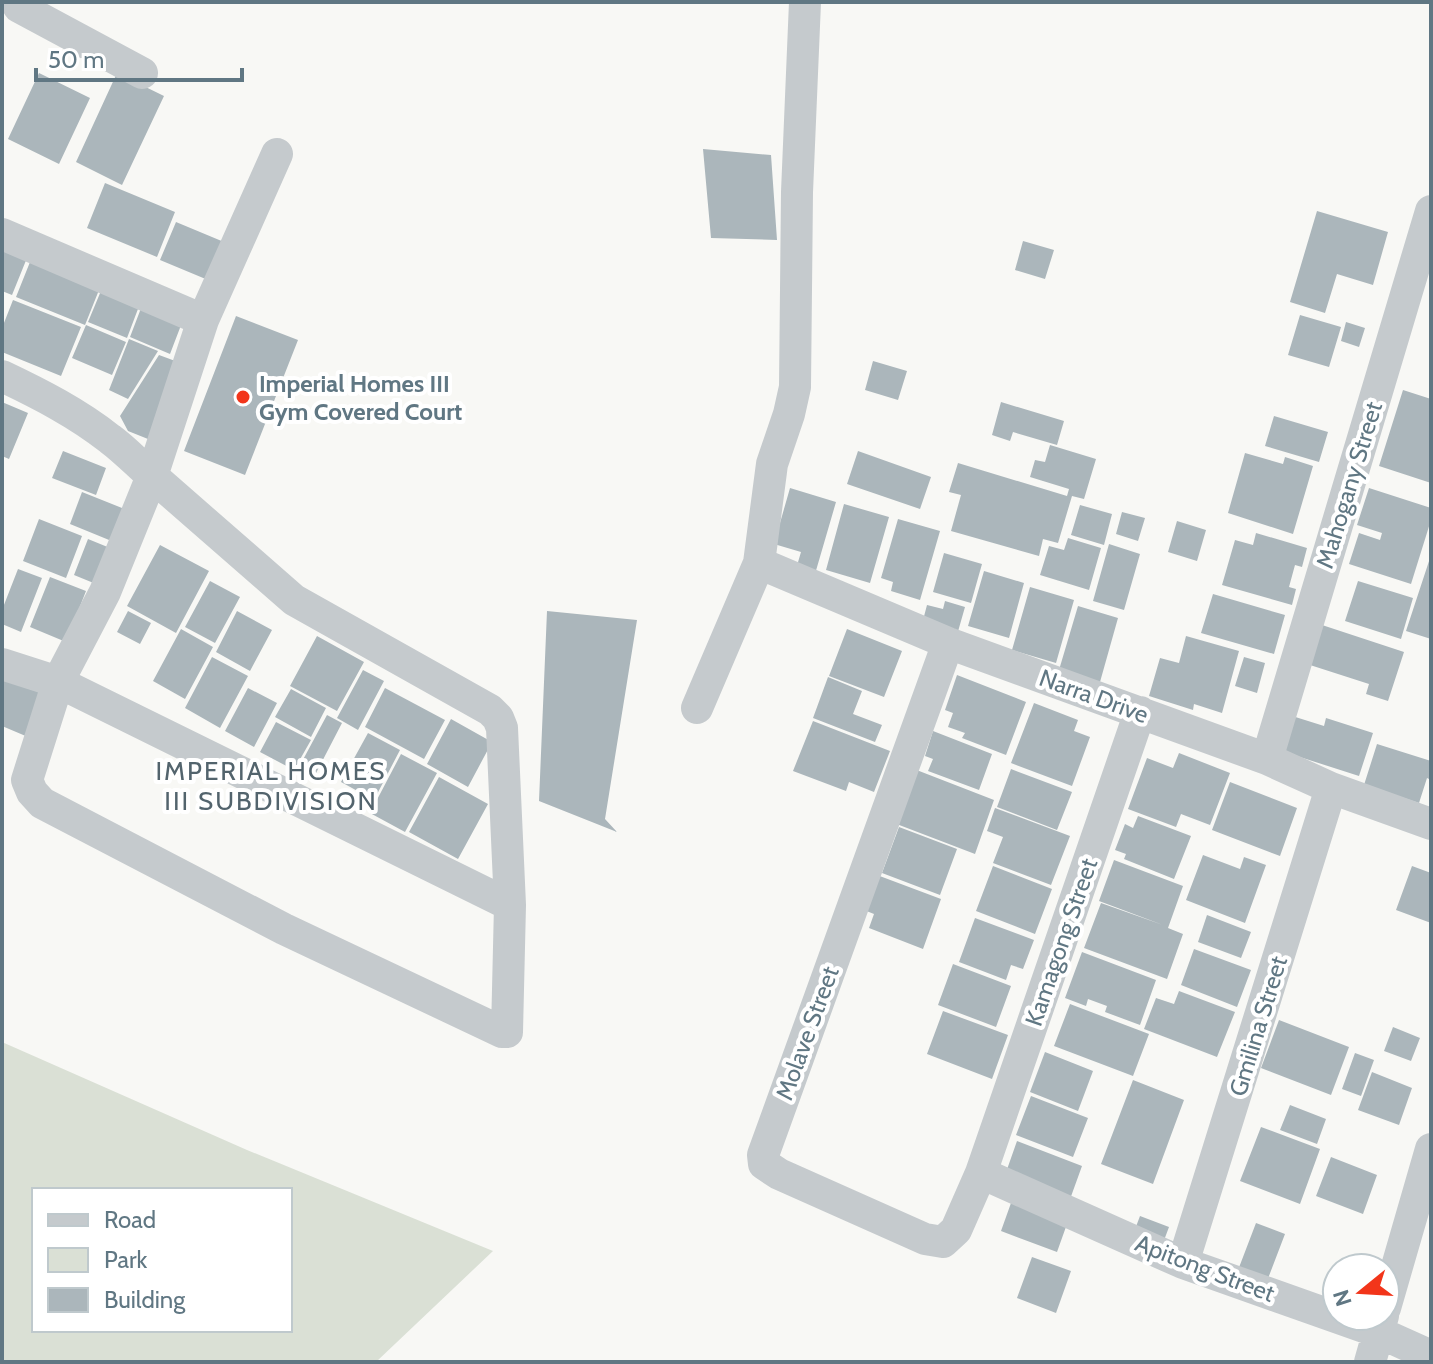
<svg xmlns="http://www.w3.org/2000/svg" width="1433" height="1364" viewBox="0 0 1433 1364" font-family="Cabin,sans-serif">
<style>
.green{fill:#dae0d5;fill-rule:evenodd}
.building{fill:#abb6bb}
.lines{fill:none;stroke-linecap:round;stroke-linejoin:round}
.minor{stroke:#c5cacd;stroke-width:32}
.poi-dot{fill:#f2351a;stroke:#fff;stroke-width:3}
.labels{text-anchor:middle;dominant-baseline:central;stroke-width:8;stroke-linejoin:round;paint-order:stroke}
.poi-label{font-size:24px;font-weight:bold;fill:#607783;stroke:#fff;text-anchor:start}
.street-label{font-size:24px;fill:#607783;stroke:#fff}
.neighbourhood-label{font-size:26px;letter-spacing:2px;fill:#53646d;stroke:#fff}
</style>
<rect width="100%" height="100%" fill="#f8f8f5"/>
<path class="green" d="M2 1042 247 1150 493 1251 376 1362H2ZM34 1190H290V1330H34Z"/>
<path class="building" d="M39 73 90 98 59 164 8 139Z
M117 73 164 96 122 185 76 162Z
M703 149 771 155 777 240 711 238Z
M105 183 175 212 157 257 87 228Z
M1317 211 1388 232 1373 285 1337 274 1325 313 1290 302Z
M176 222 224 242 208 280 160 260Z
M1023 241 1054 250 1045 279 1015 270Z
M2 242 29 253 12 295 2 291Z
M30 262 99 290 85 325 16 297Z
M103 286 141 301 127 338 88 322Z
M13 300 81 327 61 376 2 352V328Z
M143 303 183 320 170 354 130 337Z
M1300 315 1341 327 1329 367 1288 355Z
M236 316 298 340 245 475 184 451Z
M1346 322 1365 328 1359 347 1341 341Z
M86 325 126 342 112 375 72 358Z
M129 339 158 351 128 399 109 390Z
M159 355 178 362 148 439 128 431 120 416Z
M873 361 907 371 898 400 865 390Z
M1403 390 1431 399V483L1379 466Z
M2 402 28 413 9 459 2 456Z
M1001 402 1064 421 1057 445 1013 432 1010 441 992 435Z
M1274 416 1328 432 1319 462 1265 446Z
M1050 445 1096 459 1084 499 1072 496 1058 543 1043 539 1039 556 951 531 961 495 949 492 958 463 1067 496 1069 489 1030 477 1035 460 1045 462Z
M63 451 106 468 96 495 52 478Z
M858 451 931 477 920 509 847 484Z
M1245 453 1283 464 1285 457 1313 466 1293 534 1228 513Z
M790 488 836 502 815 574 796 569 801 552 774 544Z
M1369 488 1431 508V520L1411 584 1349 564 1359 533 1380 540 1382 533 1357 525Z
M82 492 127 510 114 542 70 524Z
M844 504 889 517 870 583 826 570Z
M1080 505 1112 514 1104 545 1071 535Z
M1122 512 1145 518 1138 541 1116 534Z
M39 519 82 536 66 578 23 561Z
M898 519 940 531 920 600 891 591 893 582 881 578Z
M1177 521 1206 530 1197 561 1168 552Z
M1256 533 1307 548 1302 567 1295 565 1289 587 1296 589 1292 605 1222 585 1235 540 1253 545Z
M1068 538 1101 548 1089 590 1040 575 1049 546 1064 550Z
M88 539 110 548 96 584 74 575Z
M1109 544 1140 554 1124 610 1093 601Z
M160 545 209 571 176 633 127 606Z
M944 553 982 564 971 603 933 592Z
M1431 555V639L1406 631Z
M18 569 42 578 21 632 2 624V610Z
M984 571 1024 583 1009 638 968 626Z
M50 577 86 591 66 642 30 627Z
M210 581 240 597 215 643 185 627Z
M1358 581 1413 598 1401 639 1345 621Z
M1030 587 1074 600 1056 663 1012 650Z
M1213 594 1285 615 1274 654 1201 633Z
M945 601 965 607 957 635 922 624 927 605 943 609Z
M1078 606 1118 618 1100 682 1059 670Z
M128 611 151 623 140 644 117 632Z
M237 611 272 630 250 671 216 652Z
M547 611 637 620 605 819 617 832 539 801Z
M1322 625 1404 652 1388 701 1366 694 1369 684 1310 665Z
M181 629 213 647 185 699 153 681Z
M847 629 902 651 884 697 829 676Z
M317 636 364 662 337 711 290 686Z
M1186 636 1239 651 1222 713 1194 704 1193 710 1149 696 1160 658 1179 663Z
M212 657 248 676 220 728 185 708Z
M1244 657 1265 663 1257 693 1235 686Z
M2 670 46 688 28 737 2 726Z
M363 670 384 681 358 730 337 718Z
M957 675 1026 702 1006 755 962 738 965 733 948 727 953 713 945 710Z
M828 677 862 691 853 714 882 725 875 742 813 718Z
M248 688 277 703 254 747 225 731Z
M385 688 445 720 424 759 365 727Z
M291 689 326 708 311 737 275 717Z
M1034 703 1078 720 1074 731 1090 737 1072 786 1011 763Z
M327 715 342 723 314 777 298 769Z
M1289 715 1324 726 1326 718 1373 733 1359 776 1278 750Z
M451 719 492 742 468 787 427 764Z
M813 721 890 751 874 792 849 782 846 791 793 771Z
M276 722 311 740 294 770 260 752Z
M933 731 992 754 979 790 928 771 933 759 925 756Z
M368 733 400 750 374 800 341 782Z
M1377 744 1431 761V780L1427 778 1419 803 1364 785Z
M1179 753 1230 773 1210 825 1181 814 1176 827 1128 809 1147 758 1173 768Z
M401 754 437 773 405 832 370 813Z
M914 769 994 800 975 854 894 823Z
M1011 769 1072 792 1057 830 997 807Z
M439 777 488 804 458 859 409 832Z
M1230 782 1297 808 1280 856 1212 830Z
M995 808 1070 836 1051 885 993 863 1003 837 987 831Z
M1138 816 1191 836 1174 879 1124 859 1126 854 1115 850 1125 824 1133 828Z
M899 827 957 849 940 895 882 873Z
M1203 855 1240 869 1244 857 1266 865 1245 923 1186 900Z
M1114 860 1183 886 1168 928 1183 934 1167 979 1084 948 1101 903 1163 925 1099 901Z
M993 866 1052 889 1035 934 976 911Z
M1412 866 1431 873V923L1396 910Z
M877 875 941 899 923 949 869 928 874 914 864 910Z
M1207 915 1251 932 1241 958 1198 942Z
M975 918 1034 940 1023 969 1011 965 1006 980 959 962Z
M1194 949 1251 970 1237 1007 1181 985Z
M1082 952 1156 980 1140 1025 1105 1012 1107 1006 1088 999 1086 1006 1065 998Z
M953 964 1011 986 996 1027 938 1005Z
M1179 991 1235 1012 1217 1057 1144 1029 1156 998 1174 1004Z
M1070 1004 1149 1034 1133 1076 1054 1046Z
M943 1011 1008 1035 992 1079 927 1054Z
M1279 1020 1349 1047 1331 1095 1261 1068Z
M1393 1027 1420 1038 1411 1061 1384 1051Z
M1045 1052 1093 1071 1078 1111 1030 1092Z
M1355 1053 1374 1060 1361 1096 1342 1089Z
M1372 1072 1412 1088 1399 1125 1358 1110Z
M1133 1080 1184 1100 1153 1184 1101 1164Z
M1031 1096 1088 1118 1073 1157 1016 1135Z
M1290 1105 1326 1119 1317 1144 1280 1130Z
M1261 1127 1320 1149 1300 1204 1240 1181Z
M1017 1141 1082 1166 1069 1202 1004 1178Z
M1331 1157 1377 1175 1363 1214 1316 1196Z
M1011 1203 1067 1224 1057 1252 1001 1231Z
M1140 1216 1169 1227 1160 1251 1131 1240Z
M1256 1223 1285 1234 1264 1289 1235 1278Z
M1032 1257 1071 1271 1056 1313 1017 1298Z"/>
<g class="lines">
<path class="minor" d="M16 2 19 7 142 73
M2 234 203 320
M2 376C40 394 77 413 110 439 125 450 138 464 152 476L294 600 490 710 498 718 502 728 510 905 507 1032H502L284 929 42 803 32 792 27 780 58 682 105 592 152 476 203 320 277 154
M759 563 948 643 1267 759 1331 788 1431 824
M948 643 763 1155 764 1164 779 1174 925 1239 943 1242 956 1230 981 1173 1140 712
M2 664 58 682 510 905
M697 708 759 563 772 464 789 414 795 387 797 192 805 2
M1267 759 1431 211
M981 1173 1183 1263 1378 1332 1431 1356
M1183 1263 1331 788
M1385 1308 1431 1149
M1370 1362 1383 1316"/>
</g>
<circle class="poi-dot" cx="243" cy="397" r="8"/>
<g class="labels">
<g class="poi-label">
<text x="259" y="383">Imperial Homes III<tspan x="259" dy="28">Gym Covered Court</tspan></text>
</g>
<g class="street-label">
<text transform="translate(1349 485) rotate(-73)">Mahogany Street</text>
<text transform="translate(1094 696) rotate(20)">Narra Drive</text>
<text transform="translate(1061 942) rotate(-71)">Kamagong Street</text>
<text transform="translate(1258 1026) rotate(-73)">Gmilina Street</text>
<text transform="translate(807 1033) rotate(-70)">Molave Street</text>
<text transform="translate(1205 1268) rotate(21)">Apitong Street</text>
</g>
<g class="neighbourhood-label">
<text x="271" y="771">IMPERIAL HOMES<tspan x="271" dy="30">III SUBDIVISION</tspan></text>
</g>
</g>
<rect width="1433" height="1364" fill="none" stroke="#607783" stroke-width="8"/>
<rect x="32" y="1188" width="260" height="144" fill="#ffffff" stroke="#bfc9cd" stroke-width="2"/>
<rect x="48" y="1214" width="40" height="12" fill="#c5cacd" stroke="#bfc9cd" stroke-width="2"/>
<text x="104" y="1228" font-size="24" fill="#607783">Road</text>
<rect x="48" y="1248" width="40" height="24" fill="#dae0d5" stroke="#bfc9cd" stroke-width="2"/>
<text x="104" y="1268" font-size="24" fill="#607783">Park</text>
<rect x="48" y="1288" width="40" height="24" fill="#abb6bb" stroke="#bfc9cd" stroke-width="2"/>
<text x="104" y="1308" font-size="24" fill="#607783">Building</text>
<g transform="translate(1361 1292) rotate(252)"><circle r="38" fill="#ffffff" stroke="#bfc9cd" stroke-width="2"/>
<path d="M0-6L14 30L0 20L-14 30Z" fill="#f2351a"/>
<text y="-12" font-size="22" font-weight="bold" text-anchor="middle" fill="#607783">N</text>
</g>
<path d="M36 68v12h206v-12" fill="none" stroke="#607783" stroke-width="4"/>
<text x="48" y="68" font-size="24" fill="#607783" stroke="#ffffff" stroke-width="6" paint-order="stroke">50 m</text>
</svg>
